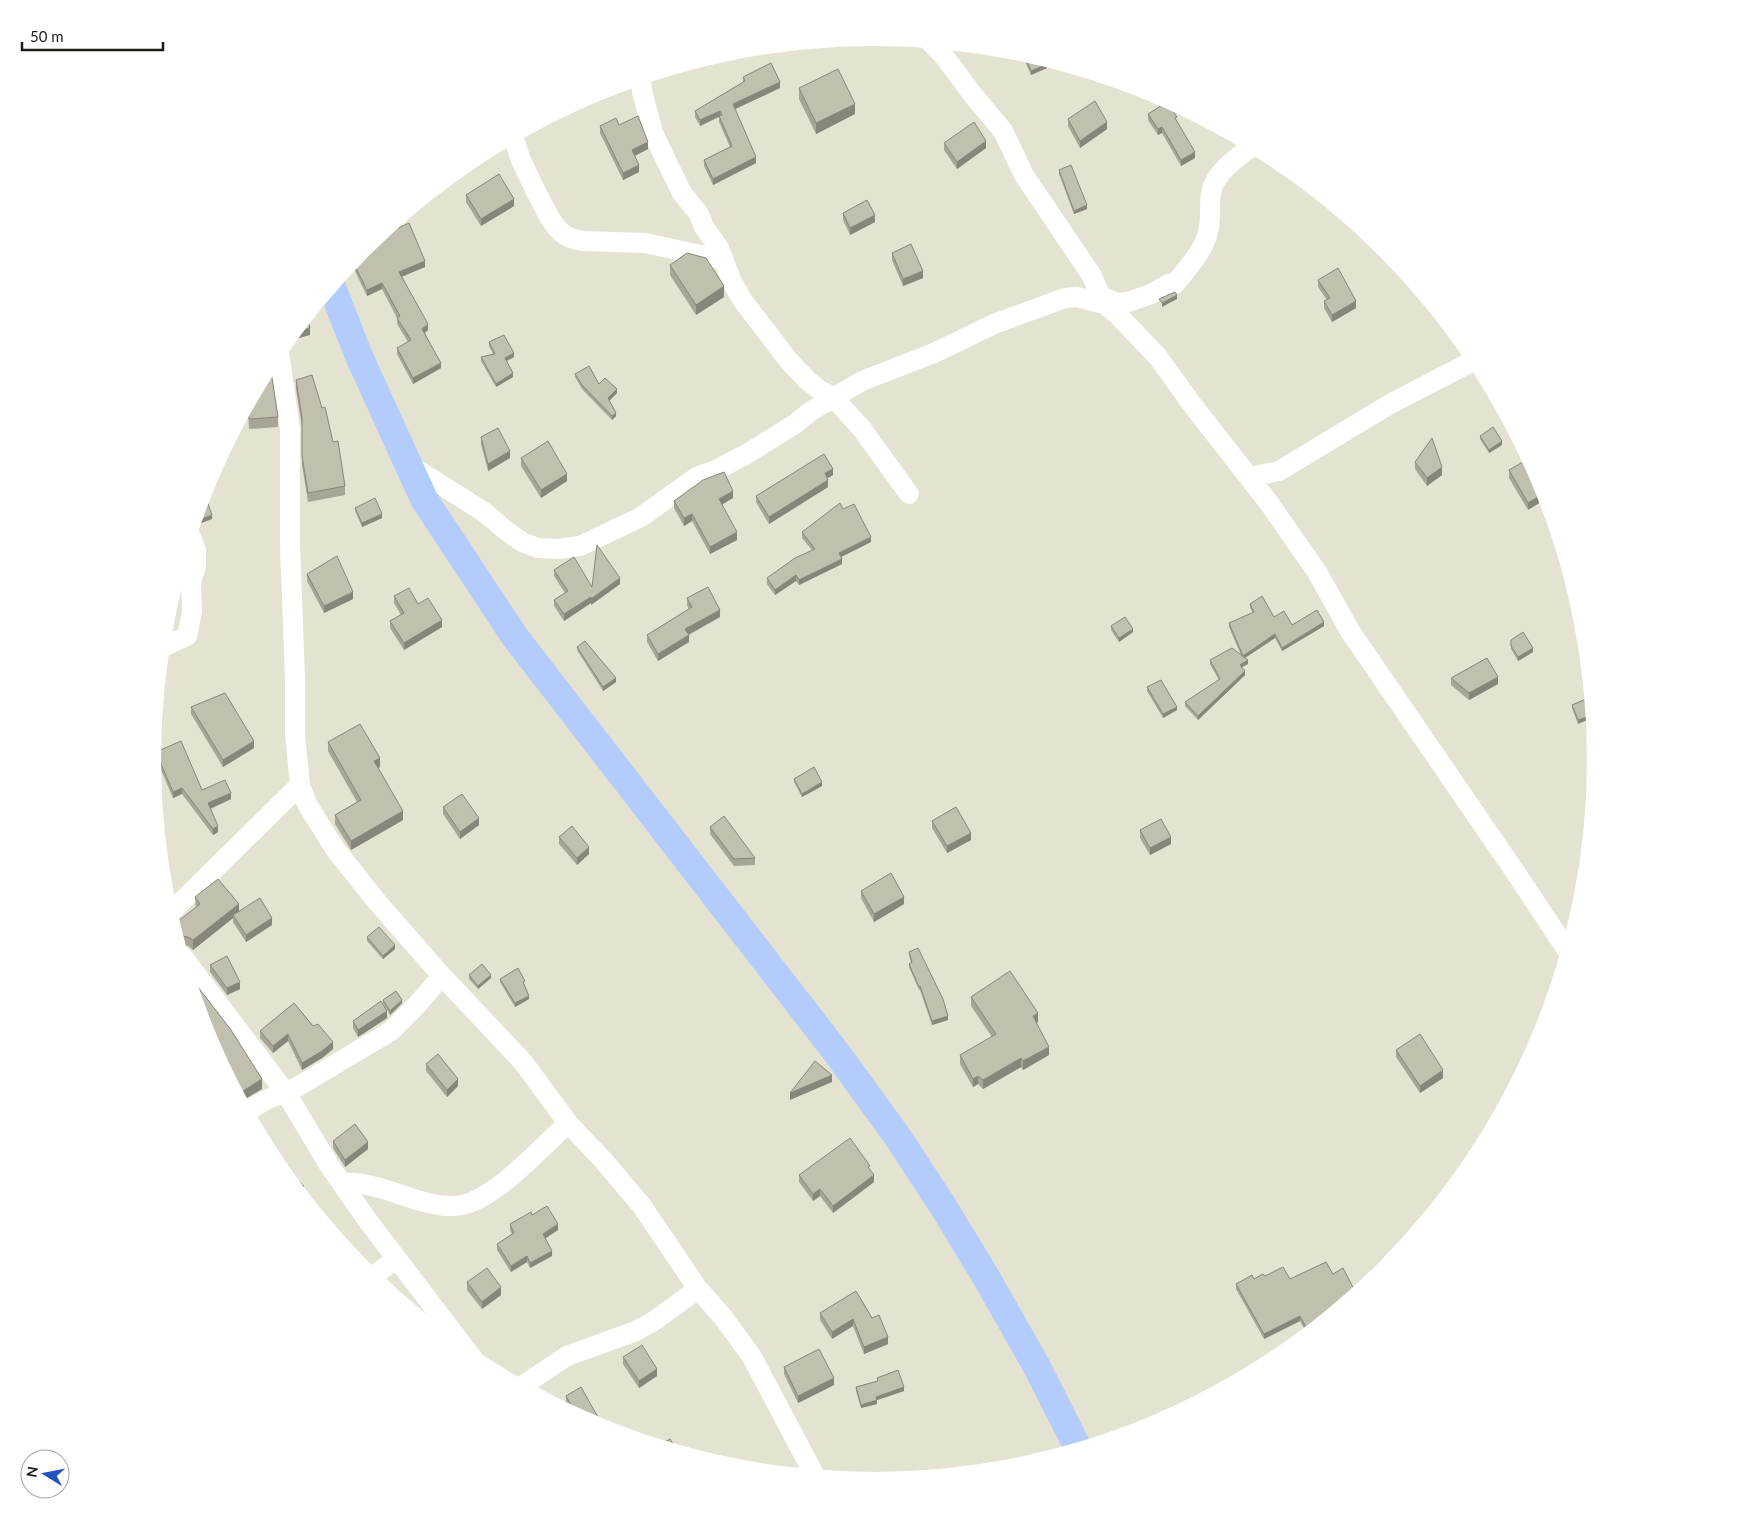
<svg xmlns="http://www.w3.org/2000/svg" width="1748" height="1519" viewBox="0 0 1748 1519" font-family="Lato,sans-serif">
<style>
.lines{fill:none;stroke-linecap:round;stroke-linejoin:round}
.minor{stroke:#fff;stroke-width:20}
.trunk{stroke:#b3ccfb;stroke-width:28}
.wall{fill:#a6a596}
.shaded-wall{fill:#87867a}
.building{fill:#c1c0af;stroke:#87867a}
</style>
<rect width="100%" height="100%" fill="#e4e3d1"/>
<g class="lines">
<path class="minor" d="M931 43 944 56 973 95 1003 131 1024 175 1092 276 1104 304
M641 79 642 92 653 132 662 152 682 193 699 214 704 227 719 248 732 282 743 301 789 361 807 380 821 391 833 397 862 429 909 494
M513 138C517 145 518 153 521 160 530 179 544 211 556 227 563 236 573 240 584 241L645 243 724 260
M1102 297 1118 303 1128 302 1151 294 1169 284H1175C1187 268 1204 251 1208 232 1212 218 1208 202 1212 189 1217 171 1238 157 1251 147
M279 352 290 429V545L295 678V734L300 785 307 804 335 849 378 903 442 976 523 1062 568 1123 603 1160 642 1206 698 1289 723 1317 752 1357 815 1476
M408 464 484 512 504 529 522 542 538 548 558 549 580 546 641 517 697 477 716 470 745 455 795 424 811 411 862 381 934 353 994 324 1065 298 1077 297 1104 304 1118 315 1158 357 1194 407 1269 503 1317 572 1350 631 1520 879 1567 950
M1249 477 1279 471 1390 404 1475 360
M163 647 187 636 192 612 191 583 196 565V550L191 537
M170 913 300 785
M183 957 286 1093 329 1165 368 1221 474 1360
M247 1111 268 1099 292 1090 391 1031 416 1006 442 976
M342 1183C367 1181 394 1193 417 1200 432 1204 446 1208 462 1205 496 1198 542 1147 568 1123
M372 1277 396 1259
M522 1386 567 1356 636 1331 654 1321 698 1289"/>
<path class="trunk" d="M332 287 358 354 424 499 515 637 836 1052 897 1136 943 1206 986 1277 1037 1367 1078 1448"/>
</g>
<path class="wall" d="M1025 57 1047 68 1031 75 1025 61Z
M743 77 780 88 735 109 756 163 713 185 704 166V160L730 147 719 122V117L700 126 695 117V111L743 82Z
M799 88 855 114 816 134 799 99Z
M1148 114 1177 121 1195 158 1181 166 1162 133 1158 135 1148 120Z
M1068 119 1107 129 1080 148 1068 126Z
M619 125 648 149 635 156 639 172 623 180 600 133V126Z
M944 143 986 148 957 169 944 150Z
M1059 170 1087 209 1074 214 1059 174Z
M466 195 514 206 481 226 466 202Z
M843 213 875 222 850 235 843 220Z
M388 229 394 230 425 267 402 276 428 330 425 333 441 368 413 384 397 354V348L408 342 397 324V318L382 289 367 296 353 267V262L365 255 363 250 364 249Z
M892 253 923 278 903 286 892 260Z
M670 265 724 297 696 315 670 275Z
M1318 280 1356 308 1332 322 1324 308V301L1327 300 1318 287Z
M489 342 514 357 507 361 513 377 496 387 481 361V357L493 354 489 346Z
M270 365 278 417V427L249 429 248 407Z
M575 374 599 384 617 393 609 401 616 416 612 420 582 389 575 377Z
M296 380 322 408 345 486V495L308 502 302 465V427L296 389Z
M1480 436 1502 445 1489 453 1480 439Z
M481 437 510 458 488 471 481 444Z
M521 458 567 481 541 498 521 466Z
M1528 459V510L1509 478V470Z
M1415 462 1442 475 1427 486 1415 469Z
M833 475 827 478 828 487 769 524 756 502V496Z
M733 498 722 505 737 540 710 554 692 521 684 526 674 508V501Z
M355 508 382 518 362 527 355 511Z
M843 509 871 542 841 557 842 564 799 585 796 581 775 595 767 584V578L812 550 802 538V532Z
M554 570 592 587 620 584 591 605V603L564 621 554 606V600L565 593 554 576Z
M307 574 353 599 324 613 307 581Z
M394 596 442 627 404 650 390 628V621L401 615 394 603Z
M687 598 720 617 689 635V642L658 661 647 642V635L689 609 687 605Z
M1250 604 1292 625 1324 626 1282 651 1275 638 1245 658 1248 664 1242 667 1245 675 1198 720 1185 706V702L1219 680 1210 664V660L1241 655 1229 627V623L1253 613 1250 608Z
M1111 626 1133 632 1119 642 1111 630Z
M1511 640 1533 652 1518 661 1511 649Z
M577 647 616 682 603 691 577 650Z
M1451 678 1498 684 1469 700 1451 685Z
M1147 687 1177 710 1163 718 1147 691Z
M1588 698 1578 724 1572 708V705Z
M191 707 254 748 223 767 191 714Z
M328 742 380 767 378 768 403 820 351 850 335 824V815L357 802 328 751Z
M156 752 202 790 231 799 211 808 218 832 213 835 182 794 173 798 156 758Z
M794 779 822 786 802 797 794 782Z
M443 807 479 825 460 839 443 814Z
M932 821 971 840 947 853 932 828Z
M710 827 755 858V865L734 866 710 834Z
M1140 830 1171 844 1150 855 1140 838Z
M559 837 589 854 577 865 559 844Z
M861 891 904 904 874 922 861 898Z
M195 897 239 912 272 925 246 942 233 922V918L193 950 188 946 182 945 180 946 173 925 196 908Z
M367 937 395 949 383 959 367 941Z
M909 952 948 1020 932 1025 920 990H919L909 967V964L911 963 909 955Z
M210 965 240 989 227 995 210 972Z
M469 975 491 978 478 989 469 979Z
M500 979 525 984 524 985 529 999 515 1007 500 982Z
M971 997 1038 1022 1036 1023 1049 1055 1023 1070 1021 1067 983 1089 978 1084 973 1087 960 1064V1055L992 1037 971 1006Z
M383 1000 402 1003 390 1015 383 1003Z
M294 1003 333 1049 322 1058 302 1070 288 1041 273 1053 260 1038V1031Z
M387 1018 358 1037 353 1028V1021Z
M1396 1050 1443 1078 1420 1093 1396 1057Z
M426 1064 458 1086 447 1097 426 1071Z
M333 1141 368 1149 345 1167 333 1148Z
M870 1170 874 1182 833 1213 820 1196 813 1201 799 1182V1175Z
M532 1215 558 1230 545 1238 552 1256 530 1268 527 1262 511 1272 497 1250V1244L512 1234 510 1230V1224Z
M1333 1274 1356 1293 1307 1334 1300 1321 1264 1339 1236 1289V1284L1265 1276 1290 1279Z
M467 1282 501 1295 482 1309 467 1290Z
M856 1291 888 1344 864 1354 853 1326 832 1339 820 1320V1313Z
M623 1357 657 1376 639 1388 623 1364Z
M784 1367 834 1385 798 1403 784 1374Z
M877 1378 904 1391 877 1400V1404L861 1408 856 1391V1387L877 1381Z
M566 1396 597 1426 568 1411 566 1406Z"/>
<path class="shaded-wall" d="M1047 64V68L1031 75V71Z
M780 82V88L733 110V104Z
M855 104V114L816 134V123Z
M720 111V116L700 126V120Z
M1107 122V129L1080 148V141Z
M1162 127V133L1158 135V129Z
M986 141V148L957 169V162Z
M648 142V149L632 157V150Z
M1195 152V158L1181 166V160Z
M756 157V163L713 185V179Z
M639 165V172L623 180V173Z
M514 199V206L481 226V219Z
M1087 205V209L1074 214V211Z
M875 215V222L850 235V228Z
M425 261V267L399 278V272Z
M923 271V278L903 286V279Z
M382 283V289L367 296V290Z
M724 286V297L696 315V305Z
M1177 295V299L1162 307V303Z
M1356 301V308L1332 322V315Z
M428 324V330L422 335V329Z
M310 328V335L288 341 296 332Z
M514 353V357L505 361V358Z
M441 363V368L413 384V378Z
M513 373V377L496 387V384Z
M617 389V393L608 402V398Z
M616 413V416L612 420V416Z
M1502 441V445L1489 453V450Z
M510 451V458L488 471V464Z
M1442 467V475L1427 486V478Z
M833 469V475L825 480V473Z
M567 474V481L541 498V490Z
M828 480V487L769 524V517Z
M733 491V498L719 506V499Z
M1544 493 1546 499 1528 510V503Z
M382 514V518L362 527V523Z
M692 514V521L684 526V518Z
M212 515V519L199 524V520Z
M737 532V540L710 554V547Z
M871 537V542L839 558V553Z
M842 559V564L799 585V580Z
M796 575V581L775 595V590Z
M620 578V584L591 605V603L564 621V614Z
M353 592V599L324 613V606Z
M720 610V617L685 636V629Z
M442 620V627L404 650V643Z
M1324 622V626L1282 651V648Z
M1133 629V632L1119 642V638Z
M1275 634V638L1243 659V656Z
M689 635V642L658 661V654Z
M1533 648V652L1518 661V657Z
M1248 660V664L1240 668V665Z
M1245 671V675L1198 720V716Z
M1498 677V684L1469 700V693Z
M616 678V682L603 691V687Z
M1177 707V710L1163 718V714Z
M1592 715V718L1578 724V720Z
M254 741V748L223 767V760Z
M380 758V767L374 770V761Z
M822 782V786L802 797V794Z
M182 788V794L173 798V792Z
M231 793V799L208 810V803Z
M403 811V820L351 850V841Z
M479 818V825L460 839V832Z
M218 826V832L213 835V829Z
M971 833V840L947 853V846Z
M1171 837V844L1150 855V848Z
M589 847V854L577 865V858Z
M904 897V904L874 922V914Z
M239 904V913L233 915V918L193 950V940Z
M272 918V925L246 942V935Z
M182 936V945L180 946 177 938Z
M395 945V949L383 959V956Z
M491 975V978L478 989V986Z
M240 982V989L227 995V988Z
M529 996V999L515 1007V1003Z
M402 1000V1003L390 1015V1011Z
M387 1011V1018L358 1037V1030Z
M1038 1013V1022L1033 1025V1016Z
M948 1016V1020L932 1025V1021Z
M288 1034V1041L273 1053V1046Z
M333 1042V1049L322 1058 302 1070V1063Z
M1049 1047V1055L1023 1070V1061Z
M1021 1058V1067L983 1089V1080Z
M1443 1070V1078L1420 1093V1086Z
M832 1075V1082L790 1100V1093Z
M978 1076V1084L973 1087V1079Z
M262 1079V1089L242 1101 238 1094Z
M458 1079V1086L447 1097V1090Z
M368 1142V1149L345 1167V1160Z
M874 1175V1182L833 1213V1206Z
M304 1186V1193L302 1195 299 1191Z
M820 1189V1196L813 1201V1194Z
M558 1224V1230L543 1240V1234Z
M552 1251V1256L530 1268V1263Z
M527 1256V1262L511 1272V1266Z
M501 1287V1295L482 1309V1302Z
M1300 1316V1321L1264 1339V1334Z
M853 1319V1326L832 1339V1332Z
M1317 1324V1325L1307 1333V1329Z
M888 1337V1344L864 1354V1347Z
M657 1369V1376L639 1388V1381Z
M834 1378V1385L798 1403V1396Z
M904 1387V1391L877 1400V1404L861 1408V1405L876 1397Z"/>
<path class="building" d="M1028 55 1045 60 1047 64 1031 71 1025 57Z
M771 63 780 82 733 104 756 157 713 179 704 160 732 146 719 116 722 115 720 111 700 120 695 111 745 81 743 77Z
M838 69 855 104 816 123 799 88Z
M1095 101 1107 122 1080 141 1068 119Z
M1167 102 1177 117 1175 118 1195 152 1181 160 1162 127 1158 129 1148 114Z
M638 116 648 142 632 150 639 165 623 173 600 126 616 118 619 125Z
M974 122 986 141 957 162 944 143Z
M1071 165 1087 205 1074 211 1059 170Z
M499 174 514 199 481 219 466 195Z
M867 200 875 215 850 228 843 213Z
M409 223 425 261 399 272 428 324 422 329 441 363 413 378 397 348 411 340 397 318 400 316 382 283 367 290 353 262 368 254 365 248 388 229 392 226 394 230Z
M911 244 923 271 903 279 892 253Z
M687 253 706 258 724 286 696 305 670 265Z
M1338 268 1356 301 1332 315 1324 301 1330 298 1318 280Z
M1175 292 1177 295 1162 303 1159 299Z
M307 317 310 328 296 332Z
M504 335 514 353 505 358 513 373 496 384 481 357 495 354 489 342Z
M270 365 278 417 249 419 248 406Z
M589 366 599 384 605 378 617 389 608 398 616 413 612 416 582 385 575 374Z
M312 375 322 408 325 407 333 442 338 441 345 486 308 493 302 456V418L296 380Z
M1493 427 1502 441 1489 450 1480 436Z
M498 428 510 451 488 464 481 437Z
M1432 438 1442 467 1427 478 1415 462Z
M548 441 567 474 541 490 521 458Z
M824 454 833 469 825 473 828 480 769 517 756 496Z
M1528 459 1541 483 1544 493 1528 503 1509 470Z
M724 472 733 491 719 499 737 532 710 547 692 514 684 518 674 501 703 480Z
M375 498 382 514 362 523 355 508Z
M207 501 212 515 199 520 197 515 201 503Z
M840 503 843 509 854 504 871 537 839 553 842 559 799 580 796 575 775 590 767 578 795 558 815 549 802 532Z
M597 545 620 578 591 599V597L564 614 554 600 568 591 554 570 574 557 592 587Z
M337 556 353 592 324 606 307 574Z
M708 587 720 610 685 629 689 635 658 654 647 635 692 607 687 598Z
M409 588 418 604 428 598 442 620 404 643 390 621 404 613 394 596Z
M1262 596 1274 617 1284 611 1292 625 1317 610 1324 622 1282 648 1275 634 1243 656 1229 623 1254 612 1250 604Z
M1125 617 1133 629 1119 638 1111 626Z
M1523 632 1533 648 1518 657 1511 646V640Z
M585 641 616 678 603 687 577 647Z
M1232 648 1248 660 1240 665 1245 671 1198 716 1185 702 1220 679 1210 660Z
M1487 658 1498 677 1469 693 1451 678Z
M1161 680 1177 707 1163 714 1147 687Z
M225 693 254 741 223 760 191 707Z
M1588 698 1590 703 1592 715 1578 720 1572 705Z
M360 724 380 758 374 761 403 811 351 841 335 815 361 800 328 742Z
M181 741 202 790 225 780 231 793 208 803 218 826 213 829 182 788 173 792 156 752Z
M814 767 822 782 802 794 794 779Z
M462 794 479 818 460 832 443 807Z
M956 807 971 833 947 846 932 821Z
M724 816 755 858 734 859 710 827Z
M1161 819 1171 837 1150 848 1140 830Z
M572 826 589 847 577 858 559 837Z
M891 873 904 897 874 914 861 891Z
M218 879 239 904 193 940 188 937 182 936 177 938 173 925 200 904 195 897Z
M260 898 272 918 246 935 233 915Z
M379 927 395 945 383 956 367 937Z
M918 948 943 999 948 1016 932 1021 920 986 919 987 909 964 912 962 909 952Z
M227 956 240 982 227 988 210 965Z
M482 964 491 975 478 986 469 975Z
M518 968 525 981 523 982 529 996 515 1003 500 979Z
M1010 971 1038 1013 1033 1016 1049 1047 1023 1061 1021 1058 983 1080 978 1076 973 1079 960 1055 996 1034 971 997Z
M188 974 231 1030 262 1079 238 1094 207 1036Z
M396 991 402 1000 390 1011 383 1000Z
M381 1001 387 1011 358 1030 353 1021Z
M294 1003 313 1026 318 1024 333 1042 322 1051 302 1063 288 1034 273 1046 260 1031Z
M1420 1034 1443 1070 1420 1086 1396 1050Z
M438 1054 458 1079 447 1090 426 1064Z
M815 1061 832 1075 790 1093Z
M355 1124 368 1142 345 1160 333 1141Z
M850 1138 870 1166 868 1167 874 1175 833 1206 820 1189 813 1194 799 1175Z
M285 1169 304 1186 299 1191 282 1171Z
M547 1206 558 1224 543 1234 552 1251 530 1263 527 1256 511 1266 497 1244 514 1233 510 1224 531 1212 532 1215Z
M1326 1262 1333 1274 1343 1268 1356 1293 1318 1325 1317 1324 1307 1329 1300 1316 1264 1334 1236 1284 1252 1275 1254 1279 1263 1274 1265 1276 1283 1267 1290 1279Z
M487 1268 501 1287 482 1302 467 1282Z
M856 1291 872 1318 879 1315 888 1337 864 1347 853 1319 832 1332 820 1313Z
M642 1345 657 1369 639 1381 623 1357Z
M819 1349 834 1378 798 1396 784 1367Z
M898 1370 904 1387 876 1397 877 1400 861 1405 856 1387 878 1381 877 1378Z
M581 1387 604 1428 597 1426 573 1413 575 1412 566 1396Z
M670 1439 676 1449V1450L659 1445Z"/>
<path d="M0 0H1748V1519H0ZM161 759a713 713 0 1 1 1426 0a713 713 0 1 1-1426 0Z" fill="#fff" fill-rule="evenodd"/>
<g transform="translate(45 1474) rotate(280)"><circle r="24" fill="#ffffff" stroke="#a4a4a2"/>
<path d="M0-4L9 19L0 12L-9 19Z" fill="#2353c1"/>
<text y="-8" font-size="14" font-weight="bold" text-anchor="middle" fill="#1c1c16">N</text>
</g>
<path d="M22 42v8h141v-8" fill="none" stroke="#1c1c16" stroke-width="2.5"/>
<text x="30" y="42" font-size="15" fill="#1c1c16" stroke="#ffffff" stroke-width="4" paint-order="stroke">50 m</text>
</svg>
